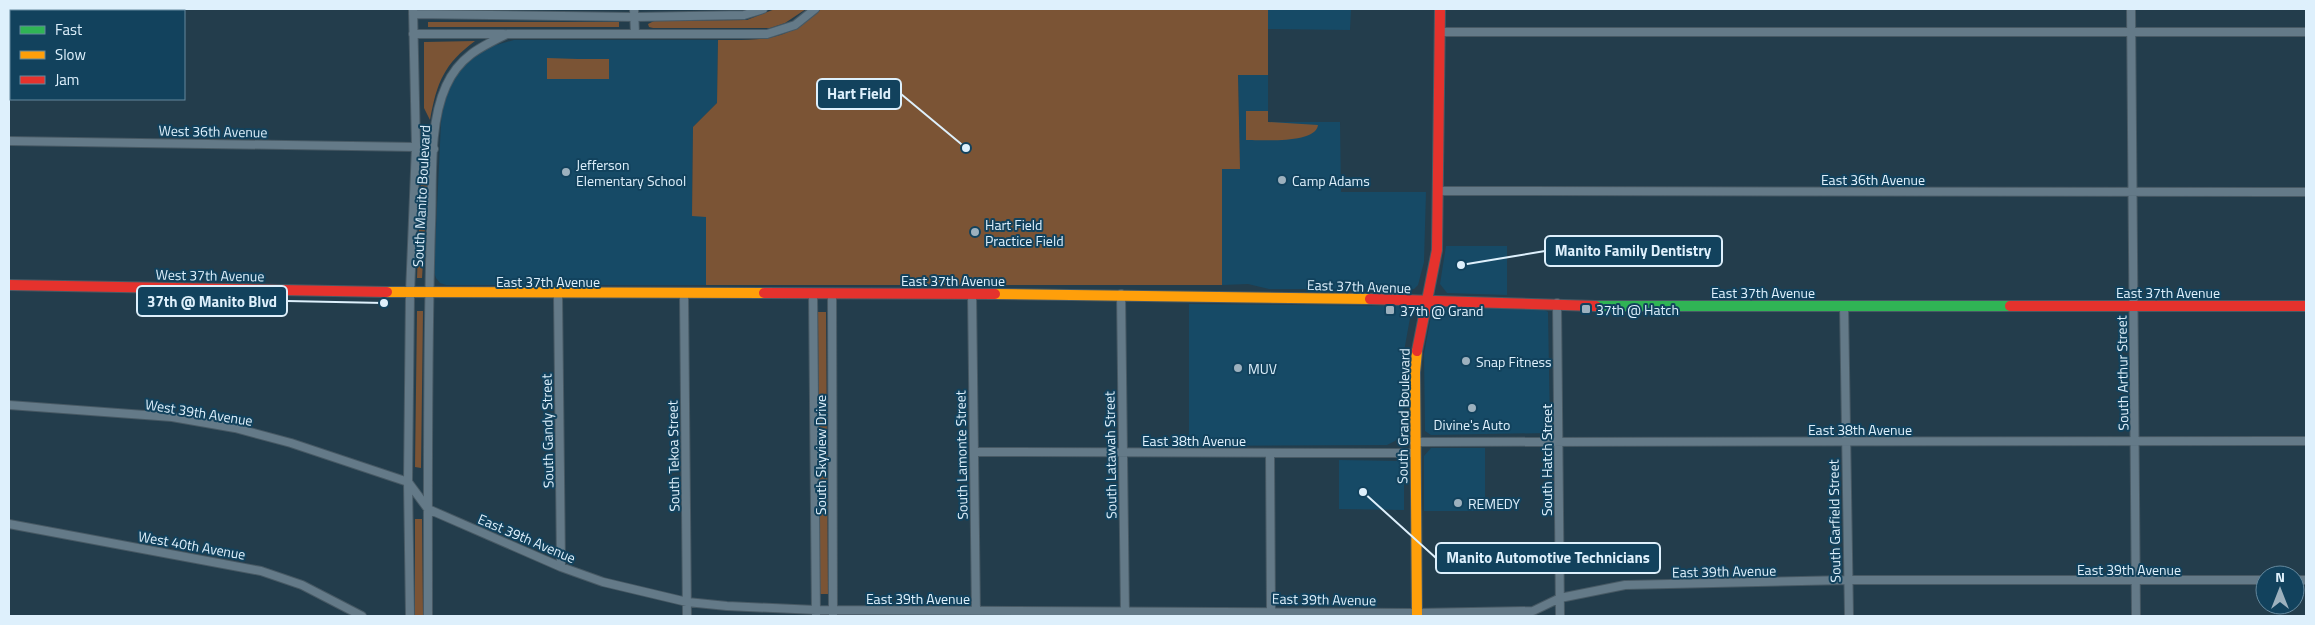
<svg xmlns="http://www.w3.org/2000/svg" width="2315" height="625" viewBox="0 0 2315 625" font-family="'Titillium Web',sans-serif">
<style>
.built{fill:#164a66}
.green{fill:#7b5435}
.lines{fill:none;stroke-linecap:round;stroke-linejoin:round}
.street-casing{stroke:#475964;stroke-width:10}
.fast-casing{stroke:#475964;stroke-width:12}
.slow-casing{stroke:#475964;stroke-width:12}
.jam-casing{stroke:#475964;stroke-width:12}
.street{stroke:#647a88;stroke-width:8}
.fast{stroke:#30b455;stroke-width:10}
.slow{stroke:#ff9f0a;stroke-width:10}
.jam{stroke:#e5322d;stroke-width:10}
.poi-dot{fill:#9db1be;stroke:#12425d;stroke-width:2}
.labels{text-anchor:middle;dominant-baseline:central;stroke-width:4;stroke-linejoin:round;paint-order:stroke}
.street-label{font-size:14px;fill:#def0fc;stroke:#12425d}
.poi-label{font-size:14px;fill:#def0fc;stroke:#12425d;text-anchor:start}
.leader{fill:none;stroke:#def0fc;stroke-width:2}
.callout-dot{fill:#def0fc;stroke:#12425d;stroke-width:2}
.callout{fill:#12425d;stroke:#def0fc;stroke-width:2}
.callout-label{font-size:15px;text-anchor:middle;font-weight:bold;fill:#def0fc}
</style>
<rect width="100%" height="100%" fill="#233d4c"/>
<path class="built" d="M1268 9H1351L1350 30 1268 29Z
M514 40H718L717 103 693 127 692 216H706V285H446L440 283 436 278 434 272 441 123 443 106 447 92 455 76 470 59 489 47Z
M1238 75H1268V122H1340L1341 192H1426L1424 262 1418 285 1414 289H1269L1248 284 1222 285V169H1240Z
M1446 246H1507V295L1447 293 1440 284Z
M1189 304 1399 306 1404 308 1410 318 1403 357V423L1401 434 1395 441 1387 445 1189 446Z
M1442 308H1541L1548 312 1550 428 1547 433 1431 435 1425 431 1424 354 1431 316 1434 311Z
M1431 448H1485V511H1424V456Z
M1339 460 1399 461 1404 468V510L1339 509Z"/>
<path class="green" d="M775 9H806L785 23 770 28H653L649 27 648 24 654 21 747 20Z
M821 9H1268V75H1238L1240 169H1222V285H706V217L692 216 693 127 717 103 718 40C764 40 786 42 821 9Z
M428 22H619V27H428Z
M475 41C444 64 437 82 430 120L424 108V42Z
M547 58 578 59V79H547Z
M578 59H609V79H578Z
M1246 111H1268V122L1318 125C1316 144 1260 140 1246 140Z
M422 160H429L422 278H417Z
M417 311H423L421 468 415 467Z
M818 312H826L828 594H820Z
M415 519H422L423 616H415Z"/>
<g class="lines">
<g class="street-casing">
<path id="street" d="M634 9 635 34
M2131 9 2136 616
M413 14 635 17 744 15 763 9
M1440 32H2306
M413 34H504
M9 141 416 147 434 149
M1439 191 2306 192
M813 294 816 616
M832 294 833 616
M972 294 976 616
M1121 294 1125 616
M558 295 561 567
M684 295 687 616
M1557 303 1560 616
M1844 305 1849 616
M9 405 172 417 235 428 291 443 408 482 428 509 561 567 603 582 687 602 727 606 816 610 1417 613 1533 611 1560 598 1625 585 1848 580H2265
M1414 442 2306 441
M974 452 1414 453
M1270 453 1271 616
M9 524 261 571 302 585 362 616
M2295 580H2306
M410 616 408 482 410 293 416 147 413 9
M428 616C428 486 427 356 431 225 433 184 428 125 446 86 459 57 480 47 507 34H767L795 25 815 9"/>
</g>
<g class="fast-casing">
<path id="fast" d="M1596 306H2010"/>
</g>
<g class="slow-casing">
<path id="slow" d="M387 292 764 293
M995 294 1370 299
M1417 616 1415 372 1417 351"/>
</g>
<g class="jam-casing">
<path id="jam" d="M9 285 387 292
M764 293 995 294
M1370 299 1596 306
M2010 306H2306
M1417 351 1437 250 1440 9"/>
</g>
<use href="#street" class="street"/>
<use href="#fast" class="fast"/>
<use href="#slow" class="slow"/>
<use href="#jam" class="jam"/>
</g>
<g class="poi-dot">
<circle cx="566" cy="172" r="5"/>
<circle cx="1282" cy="180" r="5"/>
<circle cx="975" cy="232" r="5"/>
<rect x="1581" y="304" width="10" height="10" rx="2.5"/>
<rect x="1385" y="305" width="10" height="10" rx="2.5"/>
<circle cx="1466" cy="361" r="5"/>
<circle cx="1238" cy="368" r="5"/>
<circle cx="1472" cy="408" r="5"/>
<circle cx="1458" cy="503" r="5"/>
</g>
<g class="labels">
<g class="street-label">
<text transform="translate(213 131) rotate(1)">West 36th Avenue</text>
<text x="1873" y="179">East 36th Avenue</text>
<text transform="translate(421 196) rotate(-87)">South Manito Boulevard</text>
<text transform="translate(210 275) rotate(1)">West 37th Avenue</text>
<text x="953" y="280">East 37th Avenue</text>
<text x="548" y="281">East 37th Avenue</text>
<text transform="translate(1359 286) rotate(2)">East 37th Avenue</text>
<text x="1763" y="292">East 37th Avenue</text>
<text x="2168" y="292">East 37th Avenue</text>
<text transform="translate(2122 373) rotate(-91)">South Arthur Street</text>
<text transform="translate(199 412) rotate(9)">West 39th Avenue</text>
<text transform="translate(1403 416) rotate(-89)">South Grand Boulevard</text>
<text x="1860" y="429">East 38th Avenue</text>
<text transform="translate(547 431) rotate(-91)">South Gandy Street</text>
<text x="1194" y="440">East 38th Avenue</text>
<text transform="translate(820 455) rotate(-90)">South Skyview Drive</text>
<text transform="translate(961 455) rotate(-91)">South Lamonte Street</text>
<text transform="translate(1110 455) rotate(-91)">South Latawah Street</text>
<text transform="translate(673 456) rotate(-91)">South Tekoa Street</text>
<text transform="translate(1546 460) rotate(-90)">South Hatch Street</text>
<text transform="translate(1834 521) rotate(-91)">South Garfield Street</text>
<text transform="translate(527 538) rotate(23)">East 39th Avenue</text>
<text transform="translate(192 545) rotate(10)">West 40th Avenue</text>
<text x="2129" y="569">East 39th Avenue</text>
<text transform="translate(1724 571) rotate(-1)">East 39th Avenue</text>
<text x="918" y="598">East 39th Avenue</text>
<text transform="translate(1324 599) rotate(1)">East 39th Avenue</text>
</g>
<g class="poi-label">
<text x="576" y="164">Jefferson<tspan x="576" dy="16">Elementary School</tspan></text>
<text x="1292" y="180">Camp Adams</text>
<text x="985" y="224">Hart Field<tspan x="985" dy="16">Practice Field</tspan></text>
<text x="1596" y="309">37th @ Hatch</text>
<text x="1400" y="310">37th @ Grand</text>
<text x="1476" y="361">Snap Fitness</text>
<text x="1248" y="368">MUV</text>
<text x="1472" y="424" text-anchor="middle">Divine's Auto</text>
<text x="1468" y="503">REMEDY</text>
</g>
</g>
<path class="leader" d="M966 148L901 94M1461 265L1545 251M384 303L287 301M1363 492L1436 558"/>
<g class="callout-dot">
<circle cx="966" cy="148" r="5"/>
<circle cx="1461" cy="265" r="5"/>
<circle cx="384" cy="303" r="5"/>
<circle cx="1363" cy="492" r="5"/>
</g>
<g class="callout">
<rect x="817" y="79" width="84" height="30" rx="5"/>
<rect x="1545" y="236" width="177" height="30" rx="5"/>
<rect x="137" y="286" width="150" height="30" rx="5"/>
<rect x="1436" y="543" width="224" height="30" rx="5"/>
</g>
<g class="callout-label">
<text x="859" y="99">Hart Field</text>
<text x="1633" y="256">Manito Family Dentistry</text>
<text x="212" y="307">37th @ Manito Blvd</text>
<text x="1548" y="563">Manito Automotive Technicians</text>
</g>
<rect width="2315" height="625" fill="none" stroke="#def0fc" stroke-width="20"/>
<rect x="10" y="10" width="175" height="90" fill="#12425d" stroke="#64889d"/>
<rect x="20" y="26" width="25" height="8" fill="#30b455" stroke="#64889d"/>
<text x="55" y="35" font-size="15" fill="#def0fc">Fast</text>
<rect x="20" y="51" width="25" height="8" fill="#ff9f0a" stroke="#64889d"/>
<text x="55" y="60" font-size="15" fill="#def0fc">Slow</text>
<rect x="20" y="76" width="25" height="8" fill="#e5322d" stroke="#64889d"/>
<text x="55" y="85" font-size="15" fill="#def0fc">Jam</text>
<g transform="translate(2280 590)"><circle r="24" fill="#12425d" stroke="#64889d"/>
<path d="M0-4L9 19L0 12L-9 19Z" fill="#9db1be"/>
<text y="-8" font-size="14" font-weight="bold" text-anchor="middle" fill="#def0fc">N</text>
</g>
</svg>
